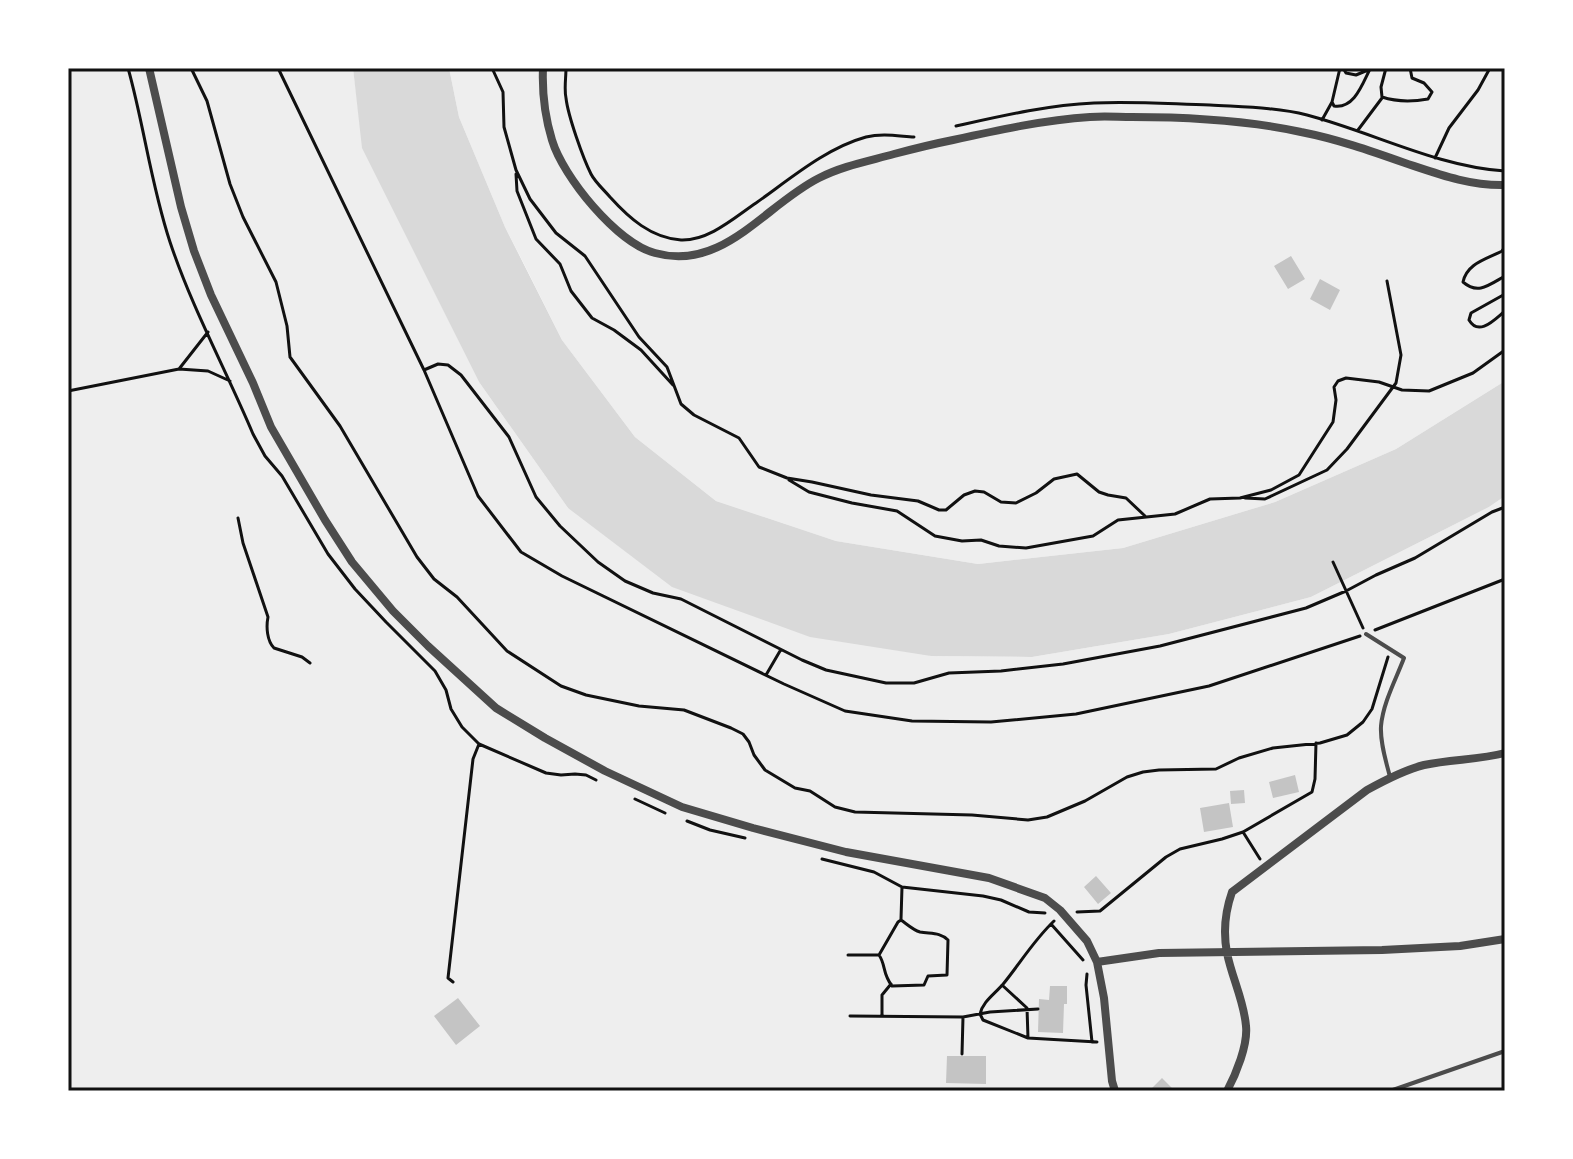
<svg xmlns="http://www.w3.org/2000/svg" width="1573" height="1159" viewBox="0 0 1573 1159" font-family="'Golos Text',sans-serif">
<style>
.green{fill:#eee}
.water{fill:#d9d9d9}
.building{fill:#c4c4c4}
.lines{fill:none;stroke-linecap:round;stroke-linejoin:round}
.path{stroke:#111;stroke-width:3}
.service{stroke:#4c4c4c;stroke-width:4}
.minor{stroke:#4c4c4c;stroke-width:8}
.neatline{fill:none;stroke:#111;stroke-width:3}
</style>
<rect width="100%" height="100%" fill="#fff"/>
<path class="green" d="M68 68H353L363 148 479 382 568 508 931 656 1032 657 1169 634 1311 597 1489 507 1505 496V1091H68Z
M449 68H1505V381L1396 449 1275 502 1123 548 978 564 836 541 716 501 635 437 562 340 524 264 505 227 459 117Z"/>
<path class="water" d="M353 68H449L459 117 505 227 562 340 635 437 716 501 836 541 978 564 1123 548 1275 502 1396 449 1505 381V496L1489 507 1311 597 1169 634 1032 657 931 656 810 637 672 587 568 508 479 382 362 148Z"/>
<path class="building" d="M1291 256 1305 279 1288 289 1274 266Z
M1320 279 1340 290 1330 310 1310 299Z
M1295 775 1299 792 1273 798 1269 782Z
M1244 790 1245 803 1231 804 1230 791Z
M1229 803 1233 827 1204 832 1200 808Z
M1096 876 1111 893 1098 904 1084 887Z
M1050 986H1067V1004H1064L1063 1033 1038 1032 1039 999 1049 1000Z
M458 998 480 1026 456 1045 434 1016Z
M947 1056H986V1084L946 1083Z
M1162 1078 1175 1091H1149Z"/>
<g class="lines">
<path class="path" d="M128 68C144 125 151 185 170 242 192 308 226 370 253 434L265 456 282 476 328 554 355 589 386 622 435 671 446 690 451 709 462 727 479 744 546 773 561 775 575 774 586 775 596 780
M191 68 207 101 230 184 243 217 276 282 287 326 290 357 340 426 417 557 434 579 457 597 507 651 561 686 586 695 639 706 684 710 731 728 743 734 749 742 754 755 765 770 795 788 810 791 835 807 855 812 972 815 1028 820 1047 817 1085 801 1127 777 1143 772 1159 770 1216 769 1239 758 1273 748 1320 743 1347 735 1363 722 1372 709 1388 657
M278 68 424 370 478 496 521 552 562 576 784 684 845 711 912 721 991 722 1076 714 1209 686 1360 636
M492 68 503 92 504 127 516 170 530 199 556 233 585 256 639 337 667 367 681 404 694 415 739 438 759 467 787 478 812 482 871 495 918 501 939 510H946L964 495 975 491 984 492 1001 502 1016 503 1036 493 1054 479 1077 474 1099 492 1108 495 1126 498 1145 516
M566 68C566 78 564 89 566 98 568 116 583 158 591 174 595 182 604 190 610 197 629 218 651 238 681 240 709 241 735 217 756 203 790 179 826 148 866 137 882 133 898 136 914 137
M1340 68 1332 102 1334 106C1354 109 1362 85 1370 69
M1343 68 1346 73 1356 75 1368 70
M1386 68 1381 87 1382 97C1397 102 1411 102 1428 99L1432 92 1424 83 1412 78 1410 68
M1322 120 1332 102
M956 126C1001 116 1048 105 1094 103 1132 101 1171 104 1210 105 1241 107 1276 107 1307 115 1372 132 1438 167 1505 171
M1358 130 1382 98
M1435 158 1449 128 1478 90 1490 68
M516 174 517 191 536 239 560 264 571 291 592 318 614 330 641 350 673 385
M1505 247 1502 251C1487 259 1467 263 1463 282 1478 295 1489 285 1505 276
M1505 294 1471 313 1469 320C1479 337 1495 319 1505 311
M179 369 208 332
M424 370 438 364 448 365 461 375 509 437 536 497 560 526 598 562 625 581 653 593 681 599 802 660 826 670 886 683H914L949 673 1001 671 1063 664 1160 646 1306 608 1346 591 1376 575 1415 558 1492 512 1505 507
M68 391 179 369 208 371 230 381
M789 480 809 492 852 503 897 511 935 536 962 541 981 540 999 546 1026 548 1093 536 1118 520 1175 514 1210 499 1240 498 1271 490 1299 475 1333 422 1336 400 1334 387 1338 381 1346 378 1379 382 1402 390 1429 391 1473 373 1505 350
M1245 498 1265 499 1327 470 1347 449 1396 383 1401 355 1387 281
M238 518 243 543 268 617C266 627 267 641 274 648L302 657 310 663
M1333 562 1363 628
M1375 630 1505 579
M766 675 780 651
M635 799 665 813
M687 821 710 830 745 838
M1243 832 1260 859
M822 859 874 872 902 887 983 896 1001 900 1029 912 1045 913
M1077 912 1100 911 1166 857 1180 849 1222 839 1243 832 1312 792 1315 779 1316 743
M901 919 902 887
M1054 921C1034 940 1021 962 1004 983 995 994 983 1001 980 1014L983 1020 1028 1038 1097 1042
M1051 924 1083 960
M848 955H879L898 922 901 920C908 925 913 930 920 932 931 934 940 932 948 940L947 975 928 976 924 985 892 986C882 973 886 965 879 955
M1087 974 1086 985 1092 1042
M453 982 448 978 473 759 479 744
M1002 985 1027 1008 1028 1038
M850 1016 963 1017 990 1012 1038 1009
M882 1016V995L891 984
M962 1054 963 1017"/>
<path class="service" d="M1366 634 1404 658C1396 679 1383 703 1381 726 1380 743 1386 761 1390 777
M1390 1091 1505 1051"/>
<path class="minor" d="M149 68 181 207 194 251 211 295 253 383 271 427 325 520 352 562 393 611 428 646 496 708 545 738 605 771 682 807 753 828 846 852 989 878 1045 898 1060 910 1087 941 1097 962 1104 998 1112 1081 1115 1091
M543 68C542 92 545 117 552 140 563 177 617 243 655 253 723 272 765 205 819 178 842 166 869 161 894 154 913 149 933 144 953 140 998 130 1044 120 1090 117 1104 116 1118 117 1132 117 1188 117 1246 120 1301 132 1337 139 1371 151 1405 163 1438 174 1470 186 1505 185
M1097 962 1159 953 1382 950 1460 946 1505 939
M1227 1091C1236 1074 1248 1045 1246 1026 1244 1001 1232 978 1227 953 1223 932 1225 912 1232 892L1367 790C1385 780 1404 770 1424 765 1451 759 1479 760 1505 753"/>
</g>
<rect width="1573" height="1159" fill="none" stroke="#ffffff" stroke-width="140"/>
<rect x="70" y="70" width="1433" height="1019" class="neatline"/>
</svg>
